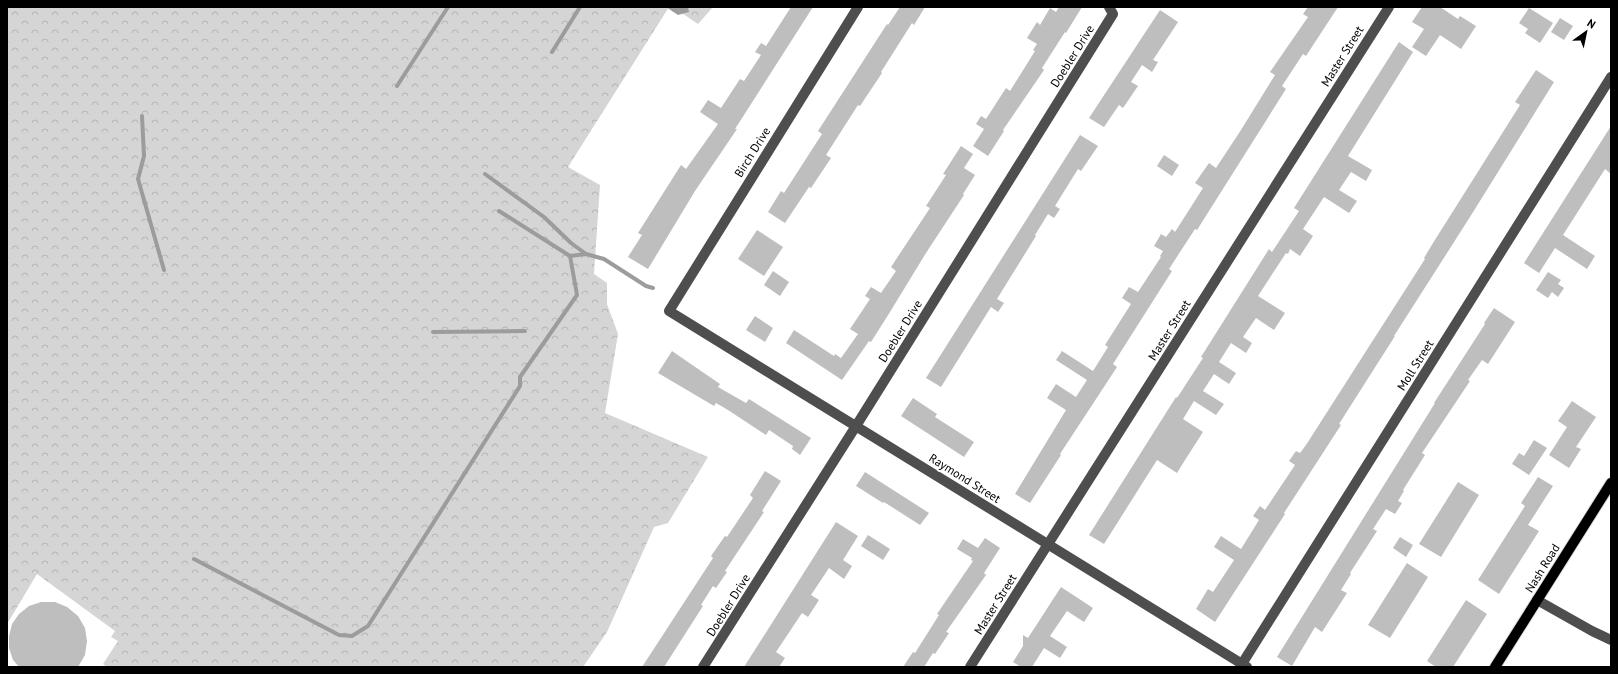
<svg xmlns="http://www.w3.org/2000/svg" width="1618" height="674" viewBox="0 0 1618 674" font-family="'PT Sans',sans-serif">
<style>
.forest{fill:url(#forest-crowns)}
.water{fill:url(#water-ripples)}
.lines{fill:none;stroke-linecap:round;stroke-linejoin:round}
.stream{stroke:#9c9c9c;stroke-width:4}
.building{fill:#bebebe}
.major-casing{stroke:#dbdbdb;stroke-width:12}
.minor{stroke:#4e4e4e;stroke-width:10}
.major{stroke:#000;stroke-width:10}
.labels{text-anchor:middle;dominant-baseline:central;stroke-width:3.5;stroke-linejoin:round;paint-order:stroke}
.street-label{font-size:12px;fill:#000;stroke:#fff}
</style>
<defs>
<pattern id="forest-crowns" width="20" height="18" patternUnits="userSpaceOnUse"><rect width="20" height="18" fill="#d5d5d5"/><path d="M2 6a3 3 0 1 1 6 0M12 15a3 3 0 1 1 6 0" fill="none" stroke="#b5b5b5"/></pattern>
<pattern id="water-ripples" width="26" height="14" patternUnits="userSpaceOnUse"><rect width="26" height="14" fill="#9c9c9c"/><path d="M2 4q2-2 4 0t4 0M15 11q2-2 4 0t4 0" fill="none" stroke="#7d7d7d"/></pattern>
</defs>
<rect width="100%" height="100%" fill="#fff"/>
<path class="forest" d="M7 7H669L568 167 600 185 594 274 607 283V304L618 334 605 413 708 457 668 523 654 527 607 632 583 667H107L103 664 118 641 111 637 115 631 37 574 7 624Z
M673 7H713L698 24Z"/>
<path class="water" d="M666 7H688L689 12 678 15Z"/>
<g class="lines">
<path class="stream" d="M552 52 580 7
M397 86 448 7
M142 116 144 156 138 179 164 270
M485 174 544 217 571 243 586 254
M499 211 570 256 586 254 604 259 646 286 653 288
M433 332 525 331
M194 559 339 635 352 636 368 626 520 386V377L577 295 570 256"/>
</g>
<path class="building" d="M791 7H813L735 129H737L695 191 648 269 628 257 642 235 638 233 681 165 686 169 718 124 700 112 708 100 721 108 740 79 744 81 761 55 755 52 761 43 766 46Z
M900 7H925L914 25 912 23 881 72 882 73 860 106 858 105 826 155 831 158 811 188 809 187 785 223 768 212 781 191 784 193 822 134 818 131 887 24 888 25Z
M1059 7H1082L1066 33 1065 32 1042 68 1044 70 1003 130 1004 131 988 156 973 146 984 129 976 124 981 116 986 119 1006 88 1010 91 1035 51 1033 50 1037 44 1027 38 1037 22 1040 25 1050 8 1056 12Z
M1308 7H1338L1306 56 1303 54 1282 86 1286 89 1197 230 1195 229 1169 269 1172 271 1113 364 1117 367 1060 454 1061 455 1030 503 1015 494 1066 410 1047 398 1056 384 1076 397 1087 380 1056 360 1062 351 1093 371 1108 347 1105 345 1131 304 1122 298 1129 287 1138 292 1161 257 1160 256 1163 251 1154 246 1161 234 1166 237 1172 229 1175 232 1203 188 1195 183 1209 163 1216 168 1241 130 1275 75 1270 72 1308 17 1303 14Z
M1422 7H1440L1458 19 1460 16 1476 26 1461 49 1440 35 1426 56 1412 47 1424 29 1412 22Z
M1529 8 1553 23 1540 43 1525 33 1528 29 1519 23Z
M1160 10 1178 22 1153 60 1158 62 1152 72 1142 65 1131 82 1138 86 1123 108 1119 105 1104 127 1089 118Z
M1560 18 1573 26 1564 40 1551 32Z
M1399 42 1413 52 1348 156 1372 170 1366 181 1351 172 1339 190 1357 201 1349 213 1324 197 1303 229 1313 236 1300 256 1290 249 1288 254 1286 253 1258 296 1285 313 1274 330 1256 318 1243 337 1252 343 1246 353 1231 343 1219 362 1236 373 1229 384 1214 374 1203 391 1224 404 1216 415 1194 401 1183 419 1203 432 1185 460 1177 473 1157 460 1104 544 1089 535 1176 397 1177 398 1203 358 1201 357 1269 249 1272 252 1299 211 1294 208Z
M1536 70 1554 82 1470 217 1394 336H1395L1339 424 1341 425 1284 513 1285 514 1215 622 1196 609 1208 589 1213 592 1234 560 1214 547 1221 536 1241 549 1259 520 1253 516 1260 506 1265 510 1295 465 1289 461 1296 451 1300 453 1306 445 1425 259 1424 258 1433 243 1520 105 1515 102Z
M1611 126V174L1605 169 1563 235 1595 256 1587 269 1555 248 1539 273 1524 263Z
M1080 135 1098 146 1081 171 1078 169 1055 206 1060 209 1054 218 1048 214 1035 235 1036 236 997 299 1004 303 998 312 991 307 941 387 926 378Z
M961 146 973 154 964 168 975 175 963 194 964 195 926 253 890 312 871 342 869 341 842 380 786 343 794 330 834 356 835 354 841 358 858 334 850 329 870 299 865 296 871 287 881 293 896 271 891 267 930 208 926 206 946 175 943 174Z
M1164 155 1179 165 1172 176 1157 166Z
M757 230 783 247 764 276 738 259Z
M773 271 789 282 780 296 764 285Z
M1548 272 1561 280 1558 284 1564 288 1558 297 1552 292 1548 298 1536 290Z
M1494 308 1515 322 1488 364 1482 360 1468 380 1470 381 1422 453 1425 455 1403 490 1404 491 1398 501 1402 503 1395 514 1386 509 1373 529 1377 531 1350 573 1351 574 1341 590 1347 593 1322 632 1315 627 1292 666 1277 657 1435 403H1434L1485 324 1484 323Z
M755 316 773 328 765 342 746 330Z
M672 351 720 384 718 387 746 403 749 399 811 438 800 455 792 449 793 446 769 430 766 435 728 410 716 403 714 406 658 373Z
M913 398 937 414 935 417 974 442 964 457 901 416Z
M1572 401 1596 417 1576 447 1581 449 1569 468 1549 455 1567 427 1558 421Z
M1534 440 1547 448 1529 475 1512 464 1519 453 1524 456Z
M765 471 781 481 762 511 764 512 725 571 727 572 716 588 713 586 701 605 703 606 664 667H642L713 558 711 556 725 536 727 537 753 498 750 495Z
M865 472 929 513 920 525 884 502 883 503 856 486Z
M1538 477 1553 486 1528 525 1539 531 1499 594 1478 580 1525 506 1521 503Z
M1458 482 1479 495 1441 557 1419 544Z
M836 522 858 536 843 560 852 566 844 579 829 568 811 595 819 600 808 617 802 613 776 652 785 658 779 667H744Z
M868 535 890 549 883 560 861 546Z
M1400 537 1413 545 1406 557 1393 548Z
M985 538 1000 548 984 573 986 575 946 632 949 633 935 654 933 653 924 667H903L913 652 915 653 939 615 937 614 973 561 971 560 972 558 957 549 963 539 978 548Z
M1407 563 1428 577 1390 638 1368 625Z
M1061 587 1093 608 1084 622 1067 611 1050 636 1067 647 1060 658 1044 648 1032 667H1021L1013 662 1023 646V635L1028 638Z
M1466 600 1487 614 1453 667H1436L1427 661Z
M41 602H55L67 607 78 616 85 628 87 641 85 655 78 667H19L13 660 9 648V636L12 624 19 614 29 606Z"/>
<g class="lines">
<g class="major-casing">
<path id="major" d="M1495 667 1611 483"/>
</g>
<path class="minor" d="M858 7 669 311 1247 667
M1537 600 1592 631 1611 640
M703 667 856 426 1113 14 1109 7
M970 667 1389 7
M1240 667 1611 77"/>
<use href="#major" class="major"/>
</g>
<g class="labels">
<g class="street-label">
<text transform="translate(1072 56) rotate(-58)">Doebler Drive</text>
<text transform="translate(1342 56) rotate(-58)">Master Street</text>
<text transform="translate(752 152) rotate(-58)">Birch Drive</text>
<text transform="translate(1169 330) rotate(-58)">Master Street</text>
<text transform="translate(900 331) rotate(-58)">Doebler Drive</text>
<text transform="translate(1415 365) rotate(-58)">Moll Street</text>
<text transform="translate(965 478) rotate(32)">Raymond Street</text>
<text transform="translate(1542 568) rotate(-58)">Nash Road</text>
<text transform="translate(995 604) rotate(-58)">Master Street</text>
<text transform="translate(728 605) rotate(-58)">Doebler Drive</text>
</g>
</g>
<rect width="1618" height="674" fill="none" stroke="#000000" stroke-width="16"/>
<g transform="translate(1586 32) rotate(33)" stroke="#ffffff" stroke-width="3" paint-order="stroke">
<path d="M0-3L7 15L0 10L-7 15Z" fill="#000000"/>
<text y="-6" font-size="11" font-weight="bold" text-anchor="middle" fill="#000000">N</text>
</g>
</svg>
